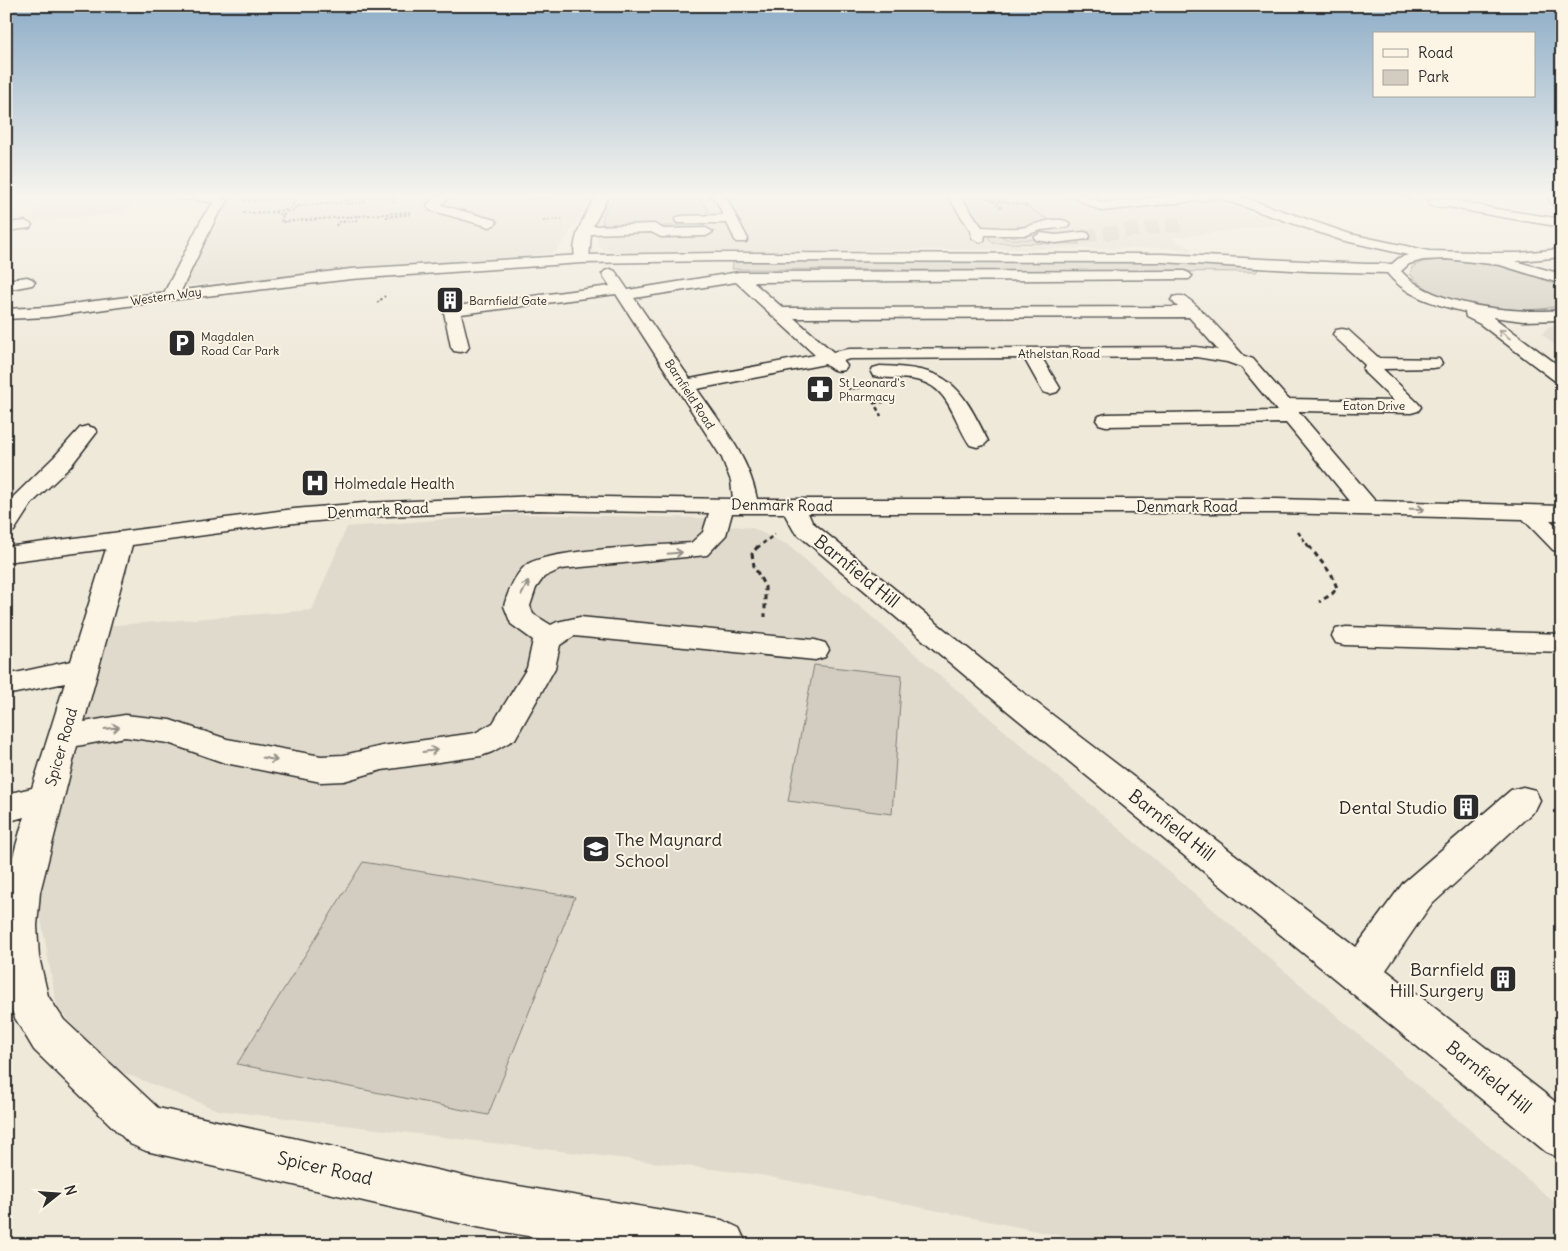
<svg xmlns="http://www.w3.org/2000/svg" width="1568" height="1251" viewBox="0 0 1568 1251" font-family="Delius,sans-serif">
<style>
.built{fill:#e0dacc}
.green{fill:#d2cdc0;stroke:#7e7c76}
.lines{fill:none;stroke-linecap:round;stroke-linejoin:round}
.minor-tunnel{stroke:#c8c3b7;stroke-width:14;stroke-dasharray:14 7;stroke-linecap:butt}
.minor-casing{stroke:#2b2b2b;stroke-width:3}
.major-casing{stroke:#2b2b2b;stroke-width:3}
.path-far2{stroke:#2b2b2b;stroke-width:2;stroke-dasharray:2.5 2;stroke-linecap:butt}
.path-far1{stroke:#2b2b2b;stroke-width:2.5;stroke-dasharray:4 3;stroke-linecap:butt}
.path{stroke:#2b2b2b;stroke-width:3;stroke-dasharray:5 4;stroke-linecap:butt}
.minor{fill:#fcf5e5;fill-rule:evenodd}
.major{fill:#fcf5e5;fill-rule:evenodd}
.oneway{stroke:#949088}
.labels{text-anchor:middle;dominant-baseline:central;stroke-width:4;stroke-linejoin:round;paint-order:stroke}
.far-street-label{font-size:12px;fill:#2b2b2b;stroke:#fcf5e5}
.far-poi-label{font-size:12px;fill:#2b2b2b;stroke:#fcf5e5;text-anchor:start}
.poi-label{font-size:15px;fill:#2b2b2b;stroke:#fcf5e5;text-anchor:start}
.street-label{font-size:15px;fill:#2b2b2b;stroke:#fcf5e5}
.near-street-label{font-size:18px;fill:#2b2b2b;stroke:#fcf5e5}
.near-poi-label{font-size:18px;fill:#2b2b2b;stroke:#fcf5e5;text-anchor:end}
</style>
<rect width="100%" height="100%" fill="#efe9da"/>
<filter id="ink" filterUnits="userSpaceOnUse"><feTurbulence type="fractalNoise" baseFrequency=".02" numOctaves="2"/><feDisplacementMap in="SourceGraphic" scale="10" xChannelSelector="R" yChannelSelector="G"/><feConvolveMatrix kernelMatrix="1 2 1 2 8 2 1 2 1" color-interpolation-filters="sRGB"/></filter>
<g filter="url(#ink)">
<path class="built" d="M45 195H146L123 212 29 223Z
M203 195H595L556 252 530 256 362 268 184 286 229 201 226 197Z
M611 195H1185L1211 199 1282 224 1171 238 1194 250 1168 248 611 252 598 246 595 217Z
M1562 324V351L1542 334 1549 326Z
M515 514 702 518 731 527 734 526 752 528 788 545 1562 1209V1245H1106L761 1175 218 1110 111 1068 57 1007 38 902 104 626 312 610 347 527Z"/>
<path class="green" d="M617 195H696L709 211 706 212C709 216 709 221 705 225L602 228C602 213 607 206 617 195Z
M961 195H975L995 201 1024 205 1053 222C1038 224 997 233 984 226 975 221 967 204 961 195Z
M1022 233 1028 235 1003 236 1005 239 1074 240 1080 244 993 243 989 238 990 234Z
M1439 260C1481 260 1526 265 1562 288V305C1526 317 1433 306 1410 274L1412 267 1422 262Z
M799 261 1210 262 1255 267 1258 270 1256 272 732 269 733 262Z
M814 665 902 675 892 814 788 801Z
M363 862 575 897 488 1115 237 1064Z"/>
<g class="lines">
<path class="minor-tunnel" d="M1083 236 1181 224"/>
<g class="minor-casing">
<path id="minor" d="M175 195H218L228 201 217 216 179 295 177 298H165L163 295 204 215 214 202 181 199Z
M437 195H451L441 205 495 220 497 223 490 227 430 210 427 205Z
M597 195H609L593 226 654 224 664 229 706 228 713 232 706 236 661 237 651 232 591 234 589 259 587 262H577C567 246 587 209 597 195Z
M710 195H724L726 197 748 239 746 242H736L727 223H677L675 220 677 217 682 216 723 215 717 202Z
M947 195H959L982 227C995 227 1012 230 1025 227 1036 224 1062 214 1070 224L1068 227 1041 230 1026 235H985L984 241 979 242 972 238 971 231Z
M1069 195H1085L1103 203 1177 195H1219L1213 199 1101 211Z
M1546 195H1559L1562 199V212L1557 211Z
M1443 198 1496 209 1562 219V227C1524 221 1487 215 1450 207 1442 206 1433 209 1428 203L1430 200Z
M25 221 32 225 30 228 6 231V223Z
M1083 232 1088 233 1090 236 1088 239 1056 243 1036 240 1034 237 1041 233 1056 235Z
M1562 249V257L1519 261H1481L1476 260 1474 257 1476 254 1481 253H1519Z
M610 269 615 271 628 290 739 272 1184 271 1189 273 1192 276 1189 279 753 282 783 308 1178 307 1171 300 1173 297C1177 296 1181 295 1185 297 1200 305 1231 342 1244 356L1253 359 1288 399 1394 401 1365 373 1363 369 1365 365 1336 338 1333 334 1336 330 1342 329 1348 330 1379 358 1439 359 1442 363 1439 367 1433 368 1383 369 1418 403 1421 407 1418 411 1411 413 1298 411 1375 501 1562 506V520H1550L1562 531V552L1553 550 1523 519 1277 513H808L812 522 1008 681 1356 947 1404 882 1511 790 1523 787 1535 790 1540 800 1535 810 1430 906 1386 970 1562 1107V1159L1546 1152 988 695 794 531 784 513H732L726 535 707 555 561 569 544 577 536 588 530 606 533 614 551 625 557 622 580 617 815 640 825 643 829 650 825 657 815 660 574 636 560 645 555 668 515 739 492 752 481 756 382 770 344 781 321 782 225 763 168 743 125 737 77 746 40 892 37 926 39 957 48 996 64 1020 158 1108 477 1179 722 1220 739 1228 747 1245H579L477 1227 146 1151 130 1144 34 1050 15 1018 9 1004 6 992V882L24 817 6 822V794L32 788 65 683 6 695V675L71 661 106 549 6 562V547L294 509 364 503 537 496 733 499 731 481 722 458 616 294 461 314 469 347 466 351 460 352 454 351 451 347 444 312 449 307 610 286 602 274 605 271ZM736 282 815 355 690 379 634 298ZM1189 317 1218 350 1196 347 849 349 833 352 794 318ZM1196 357 1227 362 1241 367 1277 411 1106 414 1099 416 1096 420 1099 424 1106 426 1286 423 1350 501 1277 499H757C749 457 721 424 697 389L825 364C832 370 836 372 844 370L847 366 843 361 849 359 1024 358 1043 392 1050 394 1057 392 1060 388 1042 358ZM537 510 709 513 703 532 691 543C660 546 544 549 525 566 514 576 508 592 504 606L511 624 533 640 527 668 493 723 475 733 382 746 344 755 321 756 227 739 170 720 125 715 84 722 132 545 294 523 364 517Z
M27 277 32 279 35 282 32 285 6 290V280Z
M880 366C948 368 959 382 988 441L984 445 977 447 970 445C953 421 950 386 916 380 902 377 887 379 873 376L871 372 873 368Z
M87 426 94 428 97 432 94 436 70 467 32 503 14 531 6 533V505L9 501 54 457 80 428Z
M1346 627 1562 634V652L1346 645 1336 643 1332 636 1336 629Z"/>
</g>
<g class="major-casing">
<path id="major" d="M1217 195H1236L1350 234 1429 251 1473 252 1500 257 1562 274V284L1500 265 1446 259 1423 260 1409 264 1401 271C1433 307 1516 314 1562 310V320L1523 321 1493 317 1562 368V383L1555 381 1480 324 1466 317 1465 312C1435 304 1406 297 1387 273L1308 271 1163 262 717 261 582 263 351 279 171 300 47 317 6 319V309L47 307 351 269 582 255 717 253 1163 254 1366 264H1392L1399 258 1408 255 1341 240 1219 198Z"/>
</g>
<path class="path-far2" d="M374 195 394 199V203
M524 195 528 197H553
M1399 195 1412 200
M985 198 1028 206
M993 200 1003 209
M244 201 293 198
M346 204 364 202 365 197
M275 211 287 210
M292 212 294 208 299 206 337 203 373 195
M243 213 274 212 283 215 281 222 410 212
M283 215 290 209 296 198H293L294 195
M386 217 412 214
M543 221 562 219
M336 226 338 222 356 221 357 219H355
M377 303 385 296
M848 389 861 388
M870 395 874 402
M880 402H884"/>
<path class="path-far1" d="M873 401 881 416
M874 403 884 402
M1298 532 1310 548
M757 548 775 534"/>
<path class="path" d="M758 546 752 554 754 566 765 587V617
M1309 546 1332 575 1337 588 1332 594 1319 602"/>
<use href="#minor" class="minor"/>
<use href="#major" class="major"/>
</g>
<defs><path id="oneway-shaft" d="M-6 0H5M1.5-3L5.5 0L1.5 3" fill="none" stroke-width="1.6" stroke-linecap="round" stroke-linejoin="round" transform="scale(1.25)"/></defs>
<g class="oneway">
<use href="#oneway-shaft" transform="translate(1504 334) rotate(-143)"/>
<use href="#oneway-shaft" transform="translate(1417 509) rotate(1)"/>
<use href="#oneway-shaft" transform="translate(675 553) rotate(-5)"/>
<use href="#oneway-shaft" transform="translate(525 588) rotate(-63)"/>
<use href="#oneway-shaft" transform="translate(112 728) rotate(-7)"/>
<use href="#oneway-shaft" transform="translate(430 751) rotate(-8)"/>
<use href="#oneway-shaft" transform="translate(270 759) rotate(11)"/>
</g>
</g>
<linearGradient id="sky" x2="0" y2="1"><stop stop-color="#8dadc8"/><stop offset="0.53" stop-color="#f8f5ee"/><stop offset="1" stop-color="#f8f5ee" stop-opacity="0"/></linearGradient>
<rect width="1568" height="370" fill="url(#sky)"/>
<defs>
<g id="building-square" transform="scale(1.4375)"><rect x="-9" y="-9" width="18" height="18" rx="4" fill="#2b2b2b" stroke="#fcf5e5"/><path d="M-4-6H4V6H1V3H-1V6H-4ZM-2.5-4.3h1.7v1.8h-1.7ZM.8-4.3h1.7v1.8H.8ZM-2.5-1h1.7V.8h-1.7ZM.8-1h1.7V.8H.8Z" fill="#fff"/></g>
<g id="parking-square" transform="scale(1.4375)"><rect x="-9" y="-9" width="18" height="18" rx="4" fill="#2b2b2b" stroke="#fcf5e5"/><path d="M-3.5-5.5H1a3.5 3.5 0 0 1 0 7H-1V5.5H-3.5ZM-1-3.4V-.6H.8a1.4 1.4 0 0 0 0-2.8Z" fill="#fff"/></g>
<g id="pharmacy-square" transform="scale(1.4375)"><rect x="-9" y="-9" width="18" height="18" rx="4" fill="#2b2b2b" stroke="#fcf5e5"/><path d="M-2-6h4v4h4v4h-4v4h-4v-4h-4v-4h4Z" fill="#fff"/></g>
<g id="hospital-square" transform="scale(1.4375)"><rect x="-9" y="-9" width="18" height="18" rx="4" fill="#2b2b2b" stroke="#fcf5e5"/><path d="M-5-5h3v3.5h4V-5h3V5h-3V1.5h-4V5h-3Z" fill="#fff"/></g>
<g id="school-square" transform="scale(1.4375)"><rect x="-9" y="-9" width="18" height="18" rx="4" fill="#2b2b2b" stroke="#fcf5e5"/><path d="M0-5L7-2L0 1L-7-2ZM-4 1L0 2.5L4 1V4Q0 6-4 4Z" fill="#fff"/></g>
</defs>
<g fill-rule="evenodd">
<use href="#building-square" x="450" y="300"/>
<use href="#parking-square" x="182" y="343"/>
<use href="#pharmacy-square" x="820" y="389"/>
<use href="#hospital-square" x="315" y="483"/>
<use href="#building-square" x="1466" y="807"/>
<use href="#school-square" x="596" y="849"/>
<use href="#building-square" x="1503" y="979"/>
</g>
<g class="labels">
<g class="far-street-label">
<text transform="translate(166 296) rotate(-8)">Western Way</text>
<text x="1059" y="353">Athelstan Road</text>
<text transform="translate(690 394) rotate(57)">Barnfield Road</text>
<text x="1374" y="405">Eaton Drive</text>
</g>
<g class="far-poi-label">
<text x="469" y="300">Barnfield Gate</text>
<text x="201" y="336">Magdalen<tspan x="201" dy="14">Road Car Park</tspan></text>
<text x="839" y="382">St Leonard's<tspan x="839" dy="14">Pharmacy</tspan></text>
</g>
<g class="poi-label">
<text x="334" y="483">Holmedale Health</text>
</g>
<g class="street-label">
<text transform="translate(782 505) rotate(1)">Denmark Road</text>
<text x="1187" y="506">Denmark Road</text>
<text transform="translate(378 510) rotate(-3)">Denmark Road</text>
<text transform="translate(61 747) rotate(-74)">Spicer Road</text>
</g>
<g class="near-street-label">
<text transform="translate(857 571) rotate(39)">Barnfield Hill</text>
<text transform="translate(1172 825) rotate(38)">Barnfield Hill</text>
<text transform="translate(1489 1077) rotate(39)">Barnfield Hill</text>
<text transform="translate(325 1168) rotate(13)">Spicer Road</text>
</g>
<g class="near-poi-label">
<text x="1447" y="807">Dental Studio</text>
<text x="615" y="839" text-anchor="start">The Maynard<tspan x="615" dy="21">School</tspan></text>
<text x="1484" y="969">Barnfield<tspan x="1484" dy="21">Hill Surgery</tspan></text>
</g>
</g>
<rect width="1568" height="1251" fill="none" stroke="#fcf5e5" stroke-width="25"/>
<rect x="12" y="12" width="1543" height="1226" fill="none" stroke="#2b2b2b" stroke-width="2" filter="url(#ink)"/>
<rect x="1373" y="32" width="162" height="65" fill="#fcf5e5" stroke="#a8a49b"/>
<rect x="1383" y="49" width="25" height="8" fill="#fcf5e5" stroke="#a8a49b"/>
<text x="1418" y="58" font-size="15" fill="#2b2b2b">Road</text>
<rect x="1383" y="70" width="25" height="15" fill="#d2cdc0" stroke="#a8a49b"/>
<text x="1418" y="82" font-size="15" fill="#2b2b2b">Park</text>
<g transform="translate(58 1194) rotate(73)" stroke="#fcf5e5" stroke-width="4" paint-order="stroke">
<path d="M0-4L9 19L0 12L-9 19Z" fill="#2b2b2b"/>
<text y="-8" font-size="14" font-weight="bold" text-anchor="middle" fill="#2b2b2b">N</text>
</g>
</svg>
